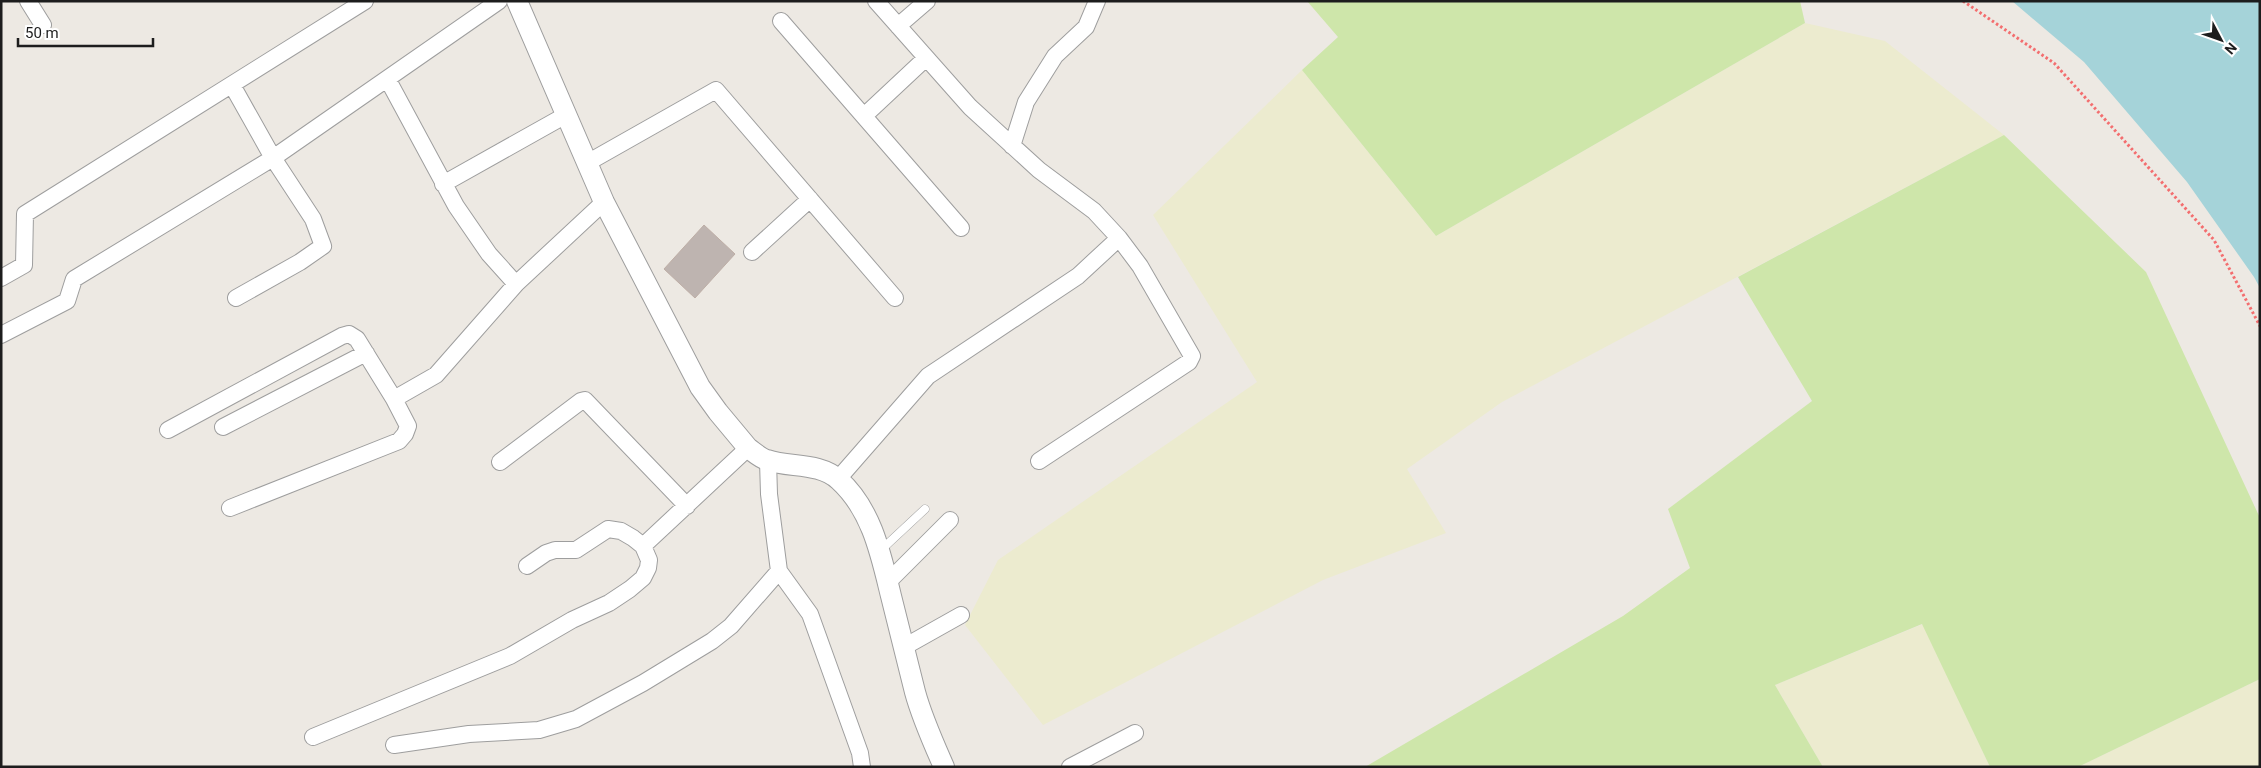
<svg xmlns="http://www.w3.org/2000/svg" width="2261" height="768" viewBox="0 0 2261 768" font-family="Roboto,sans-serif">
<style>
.farmland{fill:#ecebcf}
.grass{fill:#cee6aa}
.water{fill:#a5d3d9}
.building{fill:#beb4b0;stroke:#beaea6}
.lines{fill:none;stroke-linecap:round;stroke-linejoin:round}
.service-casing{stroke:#9e9e9e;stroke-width:9}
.minor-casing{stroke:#9e9e9e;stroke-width:18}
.tertiary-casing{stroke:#9e9e9e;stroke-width:22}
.path{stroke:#f36e6f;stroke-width:3;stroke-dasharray:2.5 2.5;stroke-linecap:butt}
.service{stroke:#fff;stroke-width:8}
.minor{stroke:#fff;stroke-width:16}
.tertiary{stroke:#fff;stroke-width:20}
</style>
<rect width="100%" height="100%" fill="#ede9e3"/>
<path class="farmland" d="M1805 23 1885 41 2004 135 1502 402 1407 469 1446 533 1323 580 1043 725 965 625 998 560 1257 382 1153 215 1302 70 1436 236Z
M1923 624 1990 767H1823L1775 685Z
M2260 679V767H2078Z"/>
<path class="grass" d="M1307 1H1800L1805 23 1436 236 1302 70 1338 37Z
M2004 135 2146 272 2260 518V679L2078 767H1990L1922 624 1775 685 1823 767H1365L1623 616 1690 568 1668 509 1812 401 1738 277Z"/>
<path class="water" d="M2012 1H2260V288L2254 277 2187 182 2084 62Z"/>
<path class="building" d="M704 225 735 254 695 298 664 269Z"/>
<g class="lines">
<g class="service-casing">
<path id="service" d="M881 550 925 509"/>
</g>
<g class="minor-casing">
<path id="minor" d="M28 1 43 25
M876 1 970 107 1039 170 1094 211 1119 238 1140 266 1192 356 1189 362 1039 461
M781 21 961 228
M898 26 927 1
M388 80 456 206 489 254 516 284
M864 116 926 58
M1012 146 1026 102 1055 56 1086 27 1097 1
M587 163 716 90 895 298
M443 184 566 115
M752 252 810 199
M1 278 24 265 25 214 365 1
M236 298 300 262 323 246 313 219 273 158 499 1
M1 335 67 301 74 279 273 158 232 85
M394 399 436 375 516 284 604 202
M223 427 366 353
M168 430 342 336 349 334 357 339 394 399 408 426 405 434 399 441 230 508
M768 461 769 494 779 571 810 614 860 753 862 767
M500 462 581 401 585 400 687 506
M838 479 928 376 1078 276 1119 238
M643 546 748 448
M888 582 950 520
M904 647 961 615
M313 737 510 656 572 620 609 603 630 589 643 578 648 568 649 560 643 546 633 538 621 531 608 529 576 550H555L546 553 527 566
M394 745 469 734 539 730 576 719 643 683 712 641 731 626 779 571
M1070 767 1135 733"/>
</g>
<g class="tertiary-casing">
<path id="tertiary" d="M517 1 604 202 700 387 718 412 748 448C754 452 760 458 767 460 790 468 819 462 839 480 872 510 881 555 891 596 899 628 907 660 915 692 922 718 933 742 944 767"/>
</g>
<path class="path" d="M1963 1 2054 63 2214 240 2260 326"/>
<use href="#service" class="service"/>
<use href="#minor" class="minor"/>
<use href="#tertiary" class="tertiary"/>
</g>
<rect width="2261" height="768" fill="none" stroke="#1d1d1d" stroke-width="5"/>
<g transform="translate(2221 40) rotate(131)" stroke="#ffffff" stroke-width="4" paint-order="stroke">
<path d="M0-4L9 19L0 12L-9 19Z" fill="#1d1d1d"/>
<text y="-8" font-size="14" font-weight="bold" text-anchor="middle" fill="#1d1d1d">N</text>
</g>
<path d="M18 38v8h135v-8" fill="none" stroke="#1d1d1d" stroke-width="2.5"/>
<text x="25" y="38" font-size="15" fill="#1d1d1d" stroke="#ffffff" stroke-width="4" paint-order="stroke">50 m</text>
</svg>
